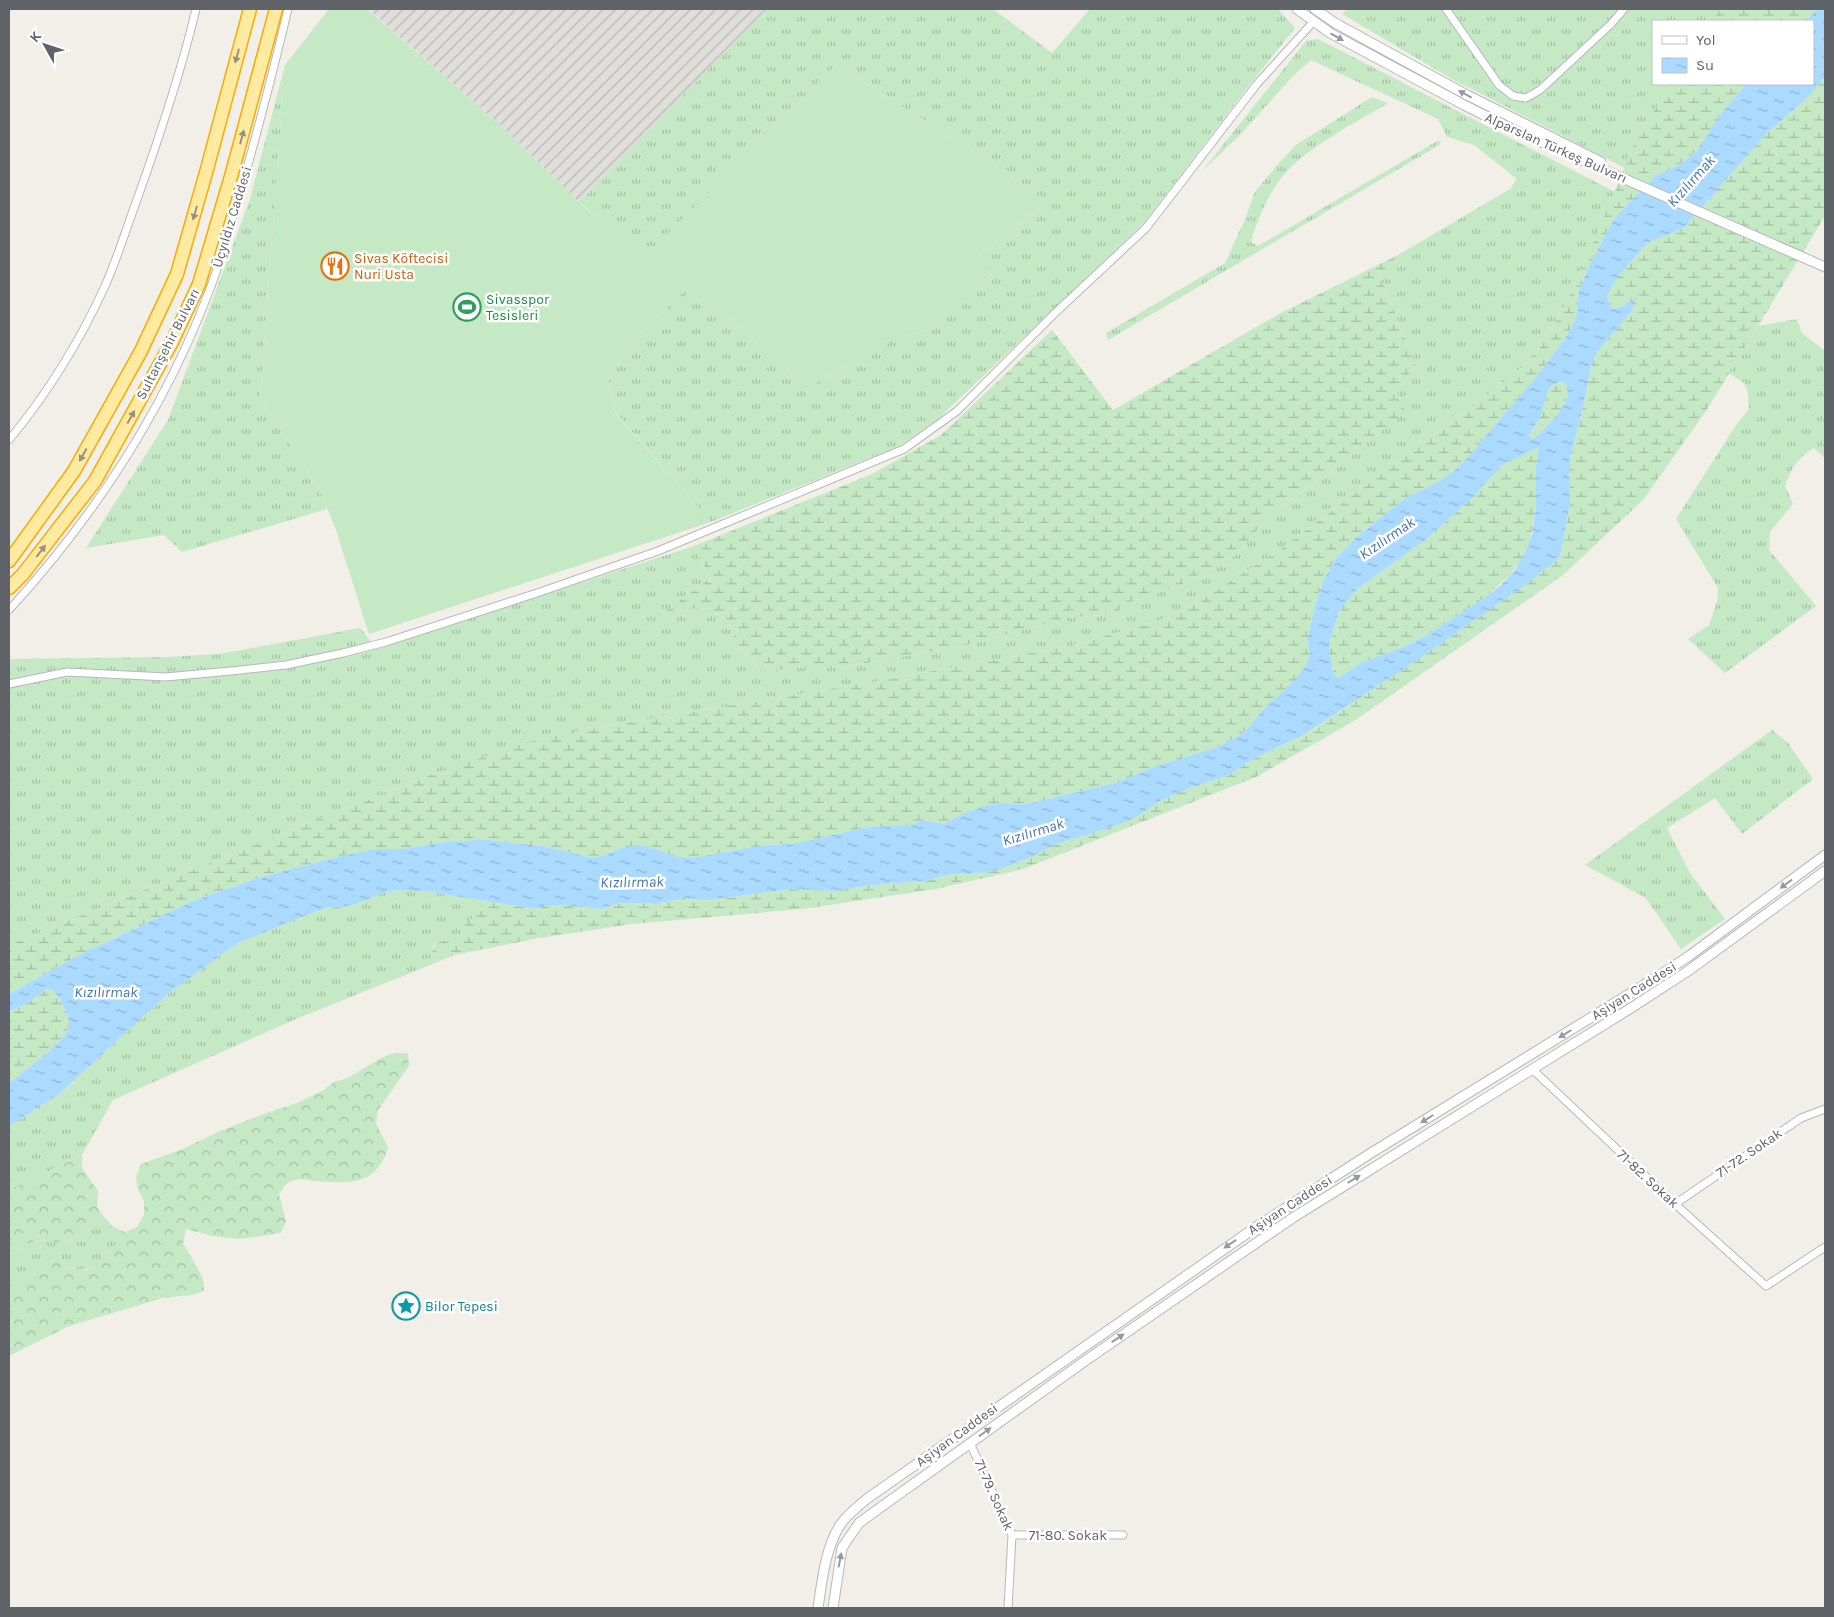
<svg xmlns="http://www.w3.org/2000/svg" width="1834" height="1617" viewBox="0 0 1834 1617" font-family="Karla,sans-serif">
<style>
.industrial{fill:url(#industrial-furrows)}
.grass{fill:url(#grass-tufts)}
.forest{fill:url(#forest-crowns)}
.wetland{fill:url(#wetland-marsh)}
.garden{fill:#c5e8c5}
.water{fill:url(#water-ripples);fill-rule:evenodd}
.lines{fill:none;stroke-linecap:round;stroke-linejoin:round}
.minor-casing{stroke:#b5b8bc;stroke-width:9}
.tertiary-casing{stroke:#b5b8bc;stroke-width:11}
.trunk-casing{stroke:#f9ab00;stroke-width:15}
.minor{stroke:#fff;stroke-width:7}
.tertiary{stroke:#fff;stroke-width:9}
.trunk{stroke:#feeaa1;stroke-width:12}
.oneway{fill:#979a9d}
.oneway2{fill:#97927c}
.labels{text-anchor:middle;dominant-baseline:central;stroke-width:5;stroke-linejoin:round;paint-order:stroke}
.street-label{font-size:14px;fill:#5f6368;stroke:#fff}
.food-label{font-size:14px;fill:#c56008;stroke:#fff;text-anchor:start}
.leisure-label{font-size:14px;fill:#27864d;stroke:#fff;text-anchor:start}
.culture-label{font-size:14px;fill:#0d838f;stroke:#fff;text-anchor:start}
.water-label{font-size:15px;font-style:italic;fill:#4174aa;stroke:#fff}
</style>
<defs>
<pattern id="industrial-furrows" width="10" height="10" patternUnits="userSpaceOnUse" patternTransform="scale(1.25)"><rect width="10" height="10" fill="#e0deda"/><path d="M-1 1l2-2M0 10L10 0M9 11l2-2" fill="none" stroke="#b9b8b5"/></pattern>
<pattern id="grass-tufts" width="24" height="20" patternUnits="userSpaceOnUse" patternTransform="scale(1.25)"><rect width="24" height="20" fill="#c5e8c5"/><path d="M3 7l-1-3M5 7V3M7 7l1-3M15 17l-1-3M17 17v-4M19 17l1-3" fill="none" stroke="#a3c0a4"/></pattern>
<pattern id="forest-crowns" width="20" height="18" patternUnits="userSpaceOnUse" patternTransform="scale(1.25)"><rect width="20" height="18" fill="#c5e8c5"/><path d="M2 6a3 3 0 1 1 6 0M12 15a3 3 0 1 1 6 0" fill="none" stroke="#a3c0a4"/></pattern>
<pattern id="wetland-marsh" width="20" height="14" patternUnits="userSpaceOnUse" patternTransform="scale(1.25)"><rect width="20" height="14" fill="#c5e8c5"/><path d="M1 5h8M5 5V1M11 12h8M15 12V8" fill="none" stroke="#a3c0a4"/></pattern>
<pattern id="water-ripples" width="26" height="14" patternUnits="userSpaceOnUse" patternTransform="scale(1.25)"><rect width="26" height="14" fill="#aadaff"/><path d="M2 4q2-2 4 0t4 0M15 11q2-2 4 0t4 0" fill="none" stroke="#8eb4d2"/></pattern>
</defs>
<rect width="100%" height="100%" fill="#f1efe8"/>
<path class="industrial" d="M368 9H767L579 202 500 125Z"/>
<path class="grass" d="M767 9H993L1052 53 1090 9H1278L1295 28 1247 88 1144 223 938 419 899 446 711 522 616 413 608 377 637 338 691 284 788 370 814 384 896 338 925 331 992 276 975 258 1048 202 967 147 836 65 648 255 605 224 579 202Z
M1348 9H1720L1711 21H1653V84H1670L1635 142 1625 168 1452 79 1342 14Z
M1318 39 1615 192 1593 244 1560 315 1533 358 1488 395 1282 548 1192 606 1158 621 1069 646 884 680 578 731 428 776 271 838 9 945V659L166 657 220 654 360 628 377 649 694 546 710 578 662 614 671 619 694 608 712 609 729 624 739 647 745 650 764 676 789 667 837 668 959 647 1067 618 1115 614 1127 603 1180 585 1236 555 1271 514 1338 466 1404 405 1396 391 1416 366 1380 275 1398 255 1510 189 1517 179 1474 145 1447 137 1438 119 1311 60 1292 77 1239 136 1203 170 1306 41Z
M285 65 260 398 320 491 327 509 182 552 164 535 86 548 168 420 250 199Z
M1372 97 1388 103C1355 123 1315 143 1288 170 1271 188 1257 218 1251 242L1258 246 1439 140 1441 144 1108 340 1106 333 1225 263 1244 222 1255 192 1279 163 1296 145Z
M1797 319 1802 333 1825 351V458L1814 448C1798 457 1790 470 1785 486L1793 504 1770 532 1769 550 1816 606 1725 673 1688 639 1709 625 1717 602 1718 588 1676 519 1736 425 1749 409 1748 393 1744 383 1729 373 1758 326Z
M1772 730 1788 743 1813 779 1742 834 1715 798 1667 828 1690 873 1725 919 1681 949 1646 898 1585 865Z
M398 890 424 891 486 901C483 906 480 911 476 915 469 922 461 924 462 935L458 940 438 942 433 946 432 954 455 955 296 1019 113 1100 82 1155 9 1190V1126L58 1095 168 994 228 950 239 943 304 916 330 907H344L358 903 384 893Z
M105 1218 114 1227 125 1232C116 1245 91 1277 73 1268 69 1267 66 1263 63 1261L51 1264 9 1291V1256L26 1244 41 1240 61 1243 75 1239Z"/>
<path class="forest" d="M394 1053H408L409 1066 378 1110 376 1124 388 1147C377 1187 348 1183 314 1181 304 1180 297 1177 288 1183 284 1185 281 1191 279 1195L286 1221 281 1233 240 1239 213 1236 186 1229 183 1243 203 1278 204 1291 191 1295 163 1298 69 1326 9 1356V1291L50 1264 63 1261 73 1269 86 1270 108 1253 125 1232 137 1227 144 1215V1201L138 1190 136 1177 141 1164 183 1149 220 1131 269 1112 297 1103 324 1090 334 1082 348 1078 381 1058Z
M82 1155V1168L98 1191 97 1207 105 1218 75 1239 61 1243 41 1240 26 1244 9 1256V1190Z"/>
<path class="wetland" d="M1720 9H1818L1805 21H1711Z
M1825 77V216L1708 408 1643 500 1563 575 1354 721 1256 777 1023 869 936 889 803 909 631 924 534 939 455 955 432 954C434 938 445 941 458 940L462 935C461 924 469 922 476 915 480 911 483 906 486 901L535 909 548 905H561L602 909 615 904 630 903 657 904 684 898 712 900 791 889 834 891 873 885 925 881 952 874 992 871 1031 857 1057 844 1124 823 1136 817 1162 800 1187 789 1229 775 1253 759 1303 736 1408 666 1527 584 1560 557 1570 503 1569 462 1580 420 1591 367 1597 352 1632 311 1635 298 1624 306 1612 309 1607 297 1612 285 1620 274 1647 243 1684 228 1766 134 1806 99Z
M1670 84H1746L1720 115 1696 152 1679 165 1654 177 1614 219 1590 264 1579 291 1576 318 1566 337 1541 371 1469 456 1455 470 1438 482 1407 497 1390 510 1354 539 1334 561 1324 580 1317 599 1307 640 1310 654 1306 666 1288 687 1268 704 1249 727 1238 736 1220 746 1154 767 1115 783 1027 804 999 803 987 805 967 812 943 824 923 820 911 825 868 827 793 844 766 845 692 858 679 857 652 848 625 847 605 855 592 858 548 847 481 839 467 841 445 842 404 849H377L337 857 258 878 193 901 79 955 9 994V945L271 838 428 776 518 745 578 731 884 680 1069 646 1158 621 1192 606 1282 548 1488 395 1533 358 1560 315 1593 244 1635 142Z
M1398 255 1380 275 1416 366 1396 391 1404 405V412L1338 466 1271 514 1236 555 1180 585 1127 603 1115 614 1067 618 959 647 837 668 789 667 764 676 745 650 739 647 729 624 712 609 694 608 671 619 662 614 710 578 694 546 872 474 941 435 1052 330 1113 410 1279 314Z
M1561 381 1566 384C1567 388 1568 393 1567 397 1565 409 1543 431 1533 439L1527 436 1536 426 1549 388Z
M1540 446 1536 467V507L1530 541 1522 559 1510 575 1484 598 1427 635 1406 646 1360 663 1339 678 1333 675V669L1329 656 1330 641 1339 611 1357 589 1424 541 1472 498 1502 465Z
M47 989C56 990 58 996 62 1004 65 1010 70 1019 69 1027 67 1041 21 1073 9 1083V1011C23 1006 35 999 47 989Z"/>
<path class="garden" d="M329 9H367L500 125 586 209 647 254 836 65 967 147 1048 202 975 258 992 277 925 331 896 338 814 384 788 370 691 284 637 338 608 377 616 414 711 522 369 634 335 527 320 491 260 398 285 65Z"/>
<path class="water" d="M1818 9H1825V77L1806 99 1766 134 1684 228 1647 243 1620 274 1612 285 1607 297 1612 309 1624 306 1636 297 1632 311 1597 352 1591 367 1580 420 1569 462 1570 503 1560 557 1527 584 1408 666 1302 736 1253 759 1229 775 1187 789 1162 800 1136 817 1124 823 1057 844 1031 857 992 872 952 874 925 881 873 885 834 891 791 889 711 900 684 898 657 904 630 903 615 904 602 909 561 905H548L535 909 424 891 398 890 384 893 358 903 344 907H330L304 916 239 943 228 950 168 994 58 1095 9 1126V1083C21 1073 67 1041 69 1027 70 1019 65 1010 62 1004 58 996 56 990 47 989 35 999 23 1006 9 1011V994L79 955 193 901 258 878 337 857 377 849H404L445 842 467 841 480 839 548 847 592 858 605 855 625 847 639 845 652 848 679 857 692 858 766 845 793 844 868 827 911 825 923 820 943 824 967 812 987 805 999 803 1027 804 1115 783 1154 767 1220 746 1238 736 1249 727 1268 704 1288 687 1306 666 1310 654 1307 640 1317 599 1324 580 1334 561 1354 539 1390 510 1407 497 1438 482 1455 470 1469 456 1541 371 1566 337 1576 318 1579 291 1590 264 1614 219 1654 177 1679 165 1696 152 1720 115 1746 84H1813V21H1805ZM1561 381 1566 384C1567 389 1568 393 1567 397 1565 409 1543 431 1533 439L1528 436 1539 420 1549 388ZM1539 447 1536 467V507L1532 534 1525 553 1515 570 1501 585 1484 598 1427 635 1406 646 1360 663 1339 678 1333 675 1332 662 1329 656 1330 641 1339 611 1357 589 1424 541 1472 498 1502 465Z"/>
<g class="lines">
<g class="minor-casing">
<path id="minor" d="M1446 9 1499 85 1513 96 1526 98 1540 90 1611 24 1624 9
M9 440C47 394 80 341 105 286 118 257 127 226 138 197 160 135 181 73 196 9
M9 610C95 516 165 408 210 289 217 271 222 253 227 235 251 160 270 84 288 9
M9 684 67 672 166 677 241 670 286 665 343 653 386 642 540 592 658 551 904 449 957 411 1054 314 1146 228 1257 84 1314 21
M1532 1069 1675 1204 1766 1286 1825 1247
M1675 1204 1801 1118 1825 1109
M970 1443 1012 1535 1008 1608
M1012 1535H1123"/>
</g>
<g class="tertiary-casing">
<path id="tertiary" d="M1297 9 1330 33 1464 105 1518 132 1825 267
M1315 9 1335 23 1467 95 1601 162
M818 1608C822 1581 825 1549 840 1525 847 1515 858 1506 868 1498L1256 1227 1371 1153 1660 975 1689 956 1825 855
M833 1608 842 1548 859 1523 888 1502 1085 1361 1294 1217 1631 1008 1688 971 1825 871"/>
</g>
<g class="trunk-casing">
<path id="trunk" d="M9 561 74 471 141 351 177 274 207 169 250 9
M9 588 23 574 95 481 172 342 199 284 232 173 276 9"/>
</g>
<use href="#minor" class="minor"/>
<use href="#tertiary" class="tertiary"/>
<use href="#trunk" class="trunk"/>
</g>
<defs><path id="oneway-solid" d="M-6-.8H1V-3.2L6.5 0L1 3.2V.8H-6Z" transform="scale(1.25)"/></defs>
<g class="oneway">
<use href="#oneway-solid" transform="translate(1337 37) rotate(29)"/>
<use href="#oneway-solid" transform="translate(1465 94) rotate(-152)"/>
<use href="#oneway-solid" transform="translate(1786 884) rotate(144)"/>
<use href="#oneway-solid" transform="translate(1565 1034) rotate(148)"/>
<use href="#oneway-solid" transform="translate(1427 1119) rotate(148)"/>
<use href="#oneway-solid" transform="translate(1354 1179) rotate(-32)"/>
<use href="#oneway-solid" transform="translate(1230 1244) rotate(146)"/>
<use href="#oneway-solid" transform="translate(1118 1338) rotate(-34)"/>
<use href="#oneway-solid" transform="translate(985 1432) rotate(-36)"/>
<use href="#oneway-solid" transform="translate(840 1560) rotate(-79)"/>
</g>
<g class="oneway2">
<use href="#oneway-solid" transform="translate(237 56) rotate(105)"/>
<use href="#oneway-solid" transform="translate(242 137) rotate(-75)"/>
<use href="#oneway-solid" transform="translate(195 213) rotate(106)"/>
<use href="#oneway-solid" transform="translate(131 417) rotate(-61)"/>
<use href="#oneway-solid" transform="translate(83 455) rotate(119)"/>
<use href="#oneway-solid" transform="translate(41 551) rotate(-52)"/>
</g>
<defs>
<g id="restaurant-ring" transform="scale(1.4375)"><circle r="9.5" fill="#fff" stroke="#e8710a" stroke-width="1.5"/><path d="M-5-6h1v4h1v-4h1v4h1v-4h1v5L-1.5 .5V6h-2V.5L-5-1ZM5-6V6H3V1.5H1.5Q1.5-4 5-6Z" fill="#e8710a"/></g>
<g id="stadium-ring" transform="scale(1.4375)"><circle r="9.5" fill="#fff" stroke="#2e9e5b" stroke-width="1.5"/><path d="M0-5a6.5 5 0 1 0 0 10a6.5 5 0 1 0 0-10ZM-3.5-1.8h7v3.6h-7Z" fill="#2e9e5b"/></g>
<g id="sight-ring" transform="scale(1.4375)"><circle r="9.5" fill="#fff" stroke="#0f9aa8" stroke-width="1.5"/><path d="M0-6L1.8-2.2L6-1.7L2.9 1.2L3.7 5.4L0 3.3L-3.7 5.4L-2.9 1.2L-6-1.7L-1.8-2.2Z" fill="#0f9aa8"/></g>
</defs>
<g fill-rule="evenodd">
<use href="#restaurant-ring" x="335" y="266"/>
<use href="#stadium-ring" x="467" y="307"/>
<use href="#sight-ring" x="406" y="1306"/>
</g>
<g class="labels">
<g class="street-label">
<text transform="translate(1556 148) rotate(24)">Alparslan Türkeş Bulvarı</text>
<text transform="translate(232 217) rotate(-73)">Üçyıldız Caddesi</text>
<text transform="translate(168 344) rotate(-63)">Sultanşehir Bulvarı</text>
<text transform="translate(1634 991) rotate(-32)">Aşiyan Caddesi</text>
<text transform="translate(1749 1153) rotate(-34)">71-72. Sokak</text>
<text transform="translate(1648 1179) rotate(43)">71-82. Sokak</text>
<text transform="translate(1290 1205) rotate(-33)">Aşiyan Caddesi</text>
<text transform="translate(957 1435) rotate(-36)">Aşiyan Caddesi</text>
<text transform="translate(994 1495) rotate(66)">71-79. Sokak</text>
<text x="1068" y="1535">71-80. Sokak</text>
</g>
<g class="food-label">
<text x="354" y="258">Sivas Köftecisi<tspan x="354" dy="16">Nuri Usta</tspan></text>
</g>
<g class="leisure-label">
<text x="486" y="299">Sivasspor<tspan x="486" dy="16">Tesisleri</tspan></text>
</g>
<g class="culture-label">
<text x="425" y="1306">Bilor Tepesi</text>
</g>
<g class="water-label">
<text transform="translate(1691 181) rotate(-48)">Kızılırmak</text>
<text transform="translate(1387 538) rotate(-34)">Kızılırmak</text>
<text transform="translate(1033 832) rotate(-17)">Kızılırmak</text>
<text transform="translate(632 882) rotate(-1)">Kızılırmak</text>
<text x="106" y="992">Kızılırmak</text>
</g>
</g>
<rect width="1834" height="1617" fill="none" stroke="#5f6368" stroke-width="20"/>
<rect x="1652" y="20" width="162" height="65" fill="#ffffff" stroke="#bfc1c3"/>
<rect x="1662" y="36" width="25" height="8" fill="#ffffff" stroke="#bfc1c3"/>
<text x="1696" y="45" font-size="15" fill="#5f6368">Yol</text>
<rect x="1662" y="58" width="25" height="15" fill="url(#water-ripples)" stroke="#bfc1c3"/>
<text x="1696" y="70" font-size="15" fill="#5f6368">Su</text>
<g transform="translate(45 45) rotate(310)" stroke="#ffffff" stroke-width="4" paint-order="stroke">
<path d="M0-4L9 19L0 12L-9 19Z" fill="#5f6368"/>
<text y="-8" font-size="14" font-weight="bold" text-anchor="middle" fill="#5f6368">K</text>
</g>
</svg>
